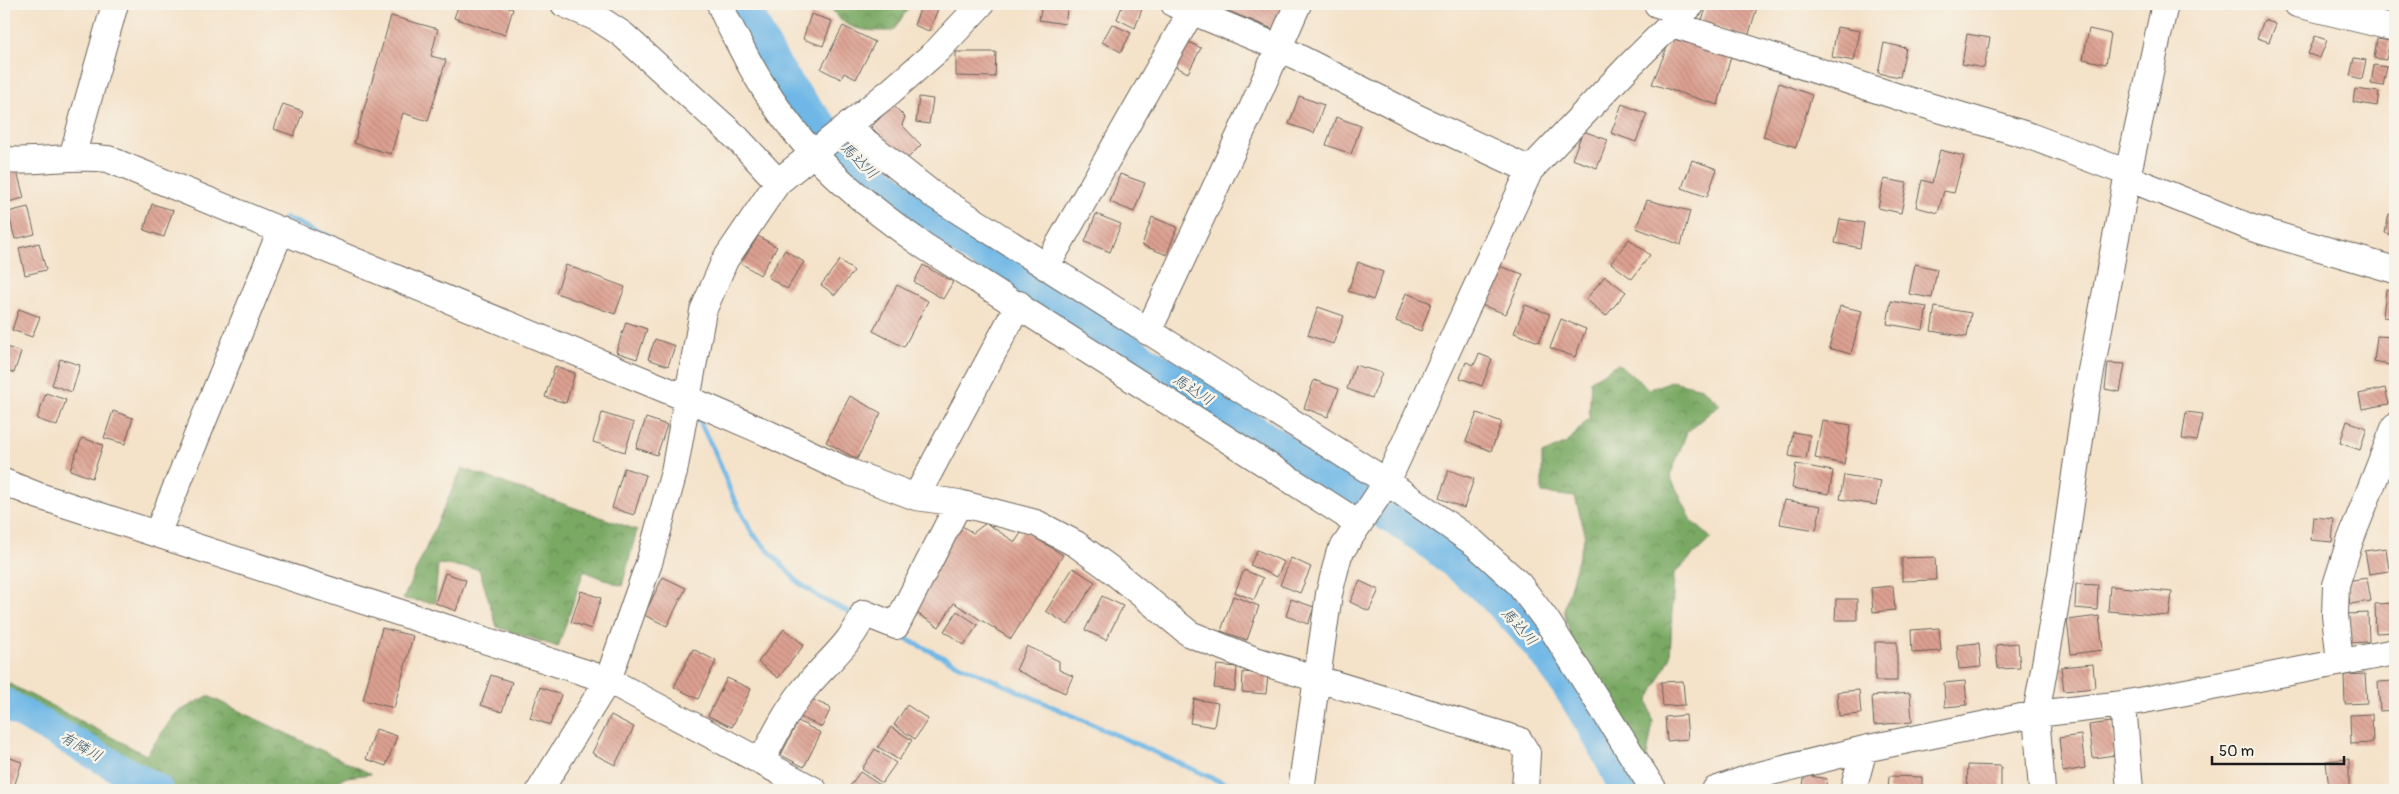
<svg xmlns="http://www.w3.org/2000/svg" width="2399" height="794" viewBox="0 0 2399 794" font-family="Pangolin,'Klee One',sans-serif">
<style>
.forest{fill:url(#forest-crowns);stroke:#4a6240}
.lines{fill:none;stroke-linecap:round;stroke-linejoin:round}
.stream{stroke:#6eb7e6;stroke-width:5}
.river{stroke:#6eb7e6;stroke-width:31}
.building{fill:url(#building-back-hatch)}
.minor-casing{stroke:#686159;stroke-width:28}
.minor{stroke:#fff;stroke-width:26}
.labels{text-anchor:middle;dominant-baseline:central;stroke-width:5;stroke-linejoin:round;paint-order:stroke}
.water-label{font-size:15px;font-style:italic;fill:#3d5a6d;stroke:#f7f3e8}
</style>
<defs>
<pattern id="forest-crowns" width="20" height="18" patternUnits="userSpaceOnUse" patternTransform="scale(1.25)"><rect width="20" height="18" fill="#79a963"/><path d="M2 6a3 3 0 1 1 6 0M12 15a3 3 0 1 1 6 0" fill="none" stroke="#628951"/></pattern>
<pattern id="building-back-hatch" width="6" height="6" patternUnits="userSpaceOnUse" patternTransform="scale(1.25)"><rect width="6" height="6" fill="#dca091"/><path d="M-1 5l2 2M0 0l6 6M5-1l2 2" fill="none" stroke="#bc897c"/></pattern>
</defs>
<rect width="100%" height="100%" fill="#f7f3e8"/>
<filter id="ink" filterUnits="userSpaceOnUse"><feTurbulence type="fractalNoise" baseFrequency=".02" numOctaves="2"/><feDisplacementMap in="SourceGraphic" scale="10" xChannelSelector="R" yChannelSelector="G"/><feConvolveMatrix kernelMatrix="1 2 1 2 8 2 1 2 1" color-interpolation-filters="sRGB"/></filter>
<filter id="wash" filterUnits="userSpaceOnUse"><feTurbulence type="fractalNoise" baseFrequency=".0096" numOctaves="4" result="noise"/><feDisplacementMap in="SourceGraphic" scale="20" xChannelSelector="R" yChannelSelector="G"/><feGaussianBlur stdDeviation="1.12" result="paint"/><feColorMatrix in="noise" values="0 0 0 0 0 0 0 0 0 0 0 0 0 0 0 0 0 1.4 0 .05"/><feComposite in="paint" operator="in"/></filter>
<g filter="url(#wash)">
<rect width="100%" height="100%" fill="#f4e2c9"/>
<path class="forest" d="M829 4H911L893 31C865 31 843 32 829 4Z
M1618 364 1649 389 1672 381 1702 388 1720 404 1687 432 1670 476 1692 521 1711 538 1674 574 1670 658 1648 701 1653 722 1644 773 1572 644 1564 610 1585 534 1575 497 1542 493V454L1567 443 1589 418 1591 380Z
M462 468 637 530 622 586 584 571 558 647 497 627 479 569 438 564 435 603 403 599Z
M4 681 146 755 176 713 208 696 371 774 347 777 330 785 328 790H169L4 694Z"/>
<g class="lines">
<path class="stream" d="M286 218 333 238
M697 416 717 457 732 495 753 534 799 583 822 599 854 614
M898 635 953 662 1239 790"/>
<path class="river" d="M746 4C783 106 867 174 952 235L1425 540C1447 558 1471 576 1492 596 1549 650 1592 720 1625 790
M4 703 158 790"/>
</g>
<g id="blocks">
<path class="building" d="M459 4H498L513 9 505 35 454 18Z
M922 4H940L929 31 914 25Z
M1042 4H1068L1065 24 1039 20Z
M1123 4H1132L1142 9 1135 28 1117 19Z
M1211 4H1289L1278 31Z
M1708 4H1758L1748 37 1701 22Z
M811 14 832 21 823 46 803 39Z
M391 16 438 29 431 56 446 60 428 121 403 113 391 154 354 143Z
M2264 20 2276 24 2269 42 2257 38Z
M1112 24 1131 33 1121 52 1102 42Z
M843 26 875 42 856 79 844 73 841 79 821 69Z
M1837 27 1860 31 1854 61 1832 57Z
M2089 29 2111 34 2106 64 2083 59Z
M1967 34 1990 38 1984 68 1962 64Z
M2315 36 2327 40 2320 58 2308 54Z
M1671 38 1731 56 1718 105 1652 84Z
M2377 39 2390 41 2386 60 2374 58Z
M1184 40 1201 48 1188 73 1172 65Z
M1884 43 1906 48 1900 77 1878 73Z
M956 52H996L995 77 956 76Z
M2354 58 2366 60 2362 79 2350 76Z
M2374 65 2387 67 2383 86 2371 84Z
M1779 83 1812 95 1796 147 1763 137Z
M2355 89 2379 92 2377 106 2353 102Z
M1299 96 1324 105 1314 133 1289 124Z
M919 97 933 99 929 124 916 122Z
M283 104 303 111 294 136 274 129Z
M1622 104 1647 114 1636 142 1611 133Z
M893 105 905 117 902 125 921 145 905 161 871 127Z
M1336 117 1361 126 1351 154 1326 145Z
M1583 131 1608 140 1597 168 1572 159Z
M1940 150 1964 156 1954 193 1944 191 1938 213 1916 207 1922 180 1932 183Z
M1692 160 1717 169 1707 197 1682 188Z
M17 171 24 198 4 203V175Z
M1120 174 1145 183 1134 212 1110 202Z
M1884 179 1907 183 1901 213 1878 208Z
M1647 200 1690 211 1681 245 1636 228Z
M152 204 173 210 164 237 144 230Z
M28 207 35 234 15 239 8 212Z
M1096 214 1121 224 1110 252 1085 242Z
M2389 214 2395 215V235L2385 233Z
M1152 217 1177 227 1167 255 1142 245Z
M1840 219 1864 223 1860 248 1835 243Z
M758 236 777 247 760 275 741 263Z
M1629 239 1650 255 1632 279 1611 263Z
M39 243 46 270 25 275 19 248Z
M785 250 804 262 787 289 768 277Z
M840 260 854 271 835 295 821 285Z
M1358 262 1383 272 1373 300 1348 291Z
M1915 264 1937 269 1932 298 1909 294Z
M566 265 625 287 615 314 556 293Z
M923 265 953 282 943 299 914 282Z
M1495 265 1523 274 1506 314 1481 305Z
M1605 276 1626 292 1606 316 1586 299Z
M897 285 928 301 904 347 873 331Z
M2386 290 2395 291V319L2383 317Z
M1406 293 1431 303 1421 331 1396 321Z
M1891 301 1927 307 1923 330 1887 324Z
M1525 305 1550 314 1539 342 1514 333Z
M1840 306 1862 311 1851 354 1829 348Z
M1318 307 1344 316 1333 344 1308 335Z
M1935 307 1971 313 1967 337 1931 331Z
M19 309 40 317 32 337 12 330Z
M1561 319 1586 329 1575 357 1550 348Z
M626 322 647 329 637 359 616 352Z
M2377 336 2394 337 2389 365 2374 362Z
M655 339 675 346 668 366 648 359Z
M4 346 21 352 14 373 4 369Z
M1479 354 1492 359 1482 386 1460 378 1466 362 1474 365Z
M60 359 80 365 72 392 52 385Z
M2108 363 2125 364 2120 392 2105 389Z
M1355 365 1382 373 1372 398 1347 389Z
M555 366 575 373 566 403 545 397Z
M1314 380 1339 389 1328 417 1304 408Z
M2385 388 2389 404 2362 409 2359 394Z
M46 393 66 400 57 426 37 419Z
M850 396 881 413 857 459 826 442Z
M113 411 133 418 125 444 104 438Z
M2186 412 2203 414 2197 441 2182 439Z
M602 413 634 423 625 452 593 442Z
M1477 413 1502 422 1491 451 1466 441Z
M646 418 667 425 657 455 636 448Z
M1822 420 1851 425 1844 464 1815 458Z
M2347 421 2367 428 2360 450 2340 443Z
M1793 432 1810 435 1806 459 1789 456Z
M82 438 103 445 92 478 70 470Z
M1796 464 1833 471 1829 494 1792 488Z
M624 468 646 475 634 515 612 508Z
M1449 470 1474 479 1464 508 1439 498Z
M1844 475 1881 481 1876 505 1840 499Z
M1784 500 1821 506 1816 530 1780 524Z
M2313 517 2334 519 2332 542 2311 540Z
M986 523 1015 542 1023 530 1063 555 1011 639 954 603 939 627 907 607 959 524 973 533Z
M2386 548 2389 571 2369 574 2365 551Z
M1257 550 1284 562 1277 577 1250 565Z
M1935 557 1936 580 1902 581V558Z
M1291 558 1311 567 1300 593 1280 585Z
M1073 568 1095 582 1068 625 1046 611Z
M1244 570 1263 578 1254 600 1235 592Z
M445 573 466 580 456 611 435 603Z
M663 577 686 588 667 626 644 615Z
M2367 578 2371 601 2350 604 2346 581Z
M1360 581 1379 590 1369 611 1350 602Z
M2076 584 2098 585 2097 610 2075 608Z
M1893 586 1895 610 1873 612 1871 588Z
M2110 586 2172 592 2169 616 2108 611Z
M581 591 601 598 591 629 571 622Z
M1102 596 1123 606 1106 640 1085 630Z
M1233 596 1259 606 1247 640 1221 631Z
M1291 599 1314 607 1308 624 1286 616Z
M1836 599H1857V620H1835Z
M2395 603V632L2376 633 2375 604Z
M957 611 978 625 964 645 944 631Z
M2368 613 2369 642 2348 643 2346 614Z
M2099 616 2103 650 2071 654 2067 620Z
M382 628 413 636 394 708 363 700Z
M1939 628 1941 651 1912 653 1911 630Z
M784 629 804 645 778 678 758 662Z
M1875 642H1897V681H1875Z
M1979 643 1981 667 1959 669 1957 645Z
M2018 643 2020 668 1998 669 1996 645Z
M1027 646 1059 661V670L1073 676 1065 693 1016 670Z
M693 649 716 661 698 699 674 687Z
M2093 664 2095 688 2064 691 2061 667Z
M1217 665 1237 667 1235 691 1214 688Z
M1243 672 1268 674 1266 694 1242 692Z
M2365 674 2367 703 2345 704 2344 675Z
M491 675 512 682 502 712 481 705Z
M727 678 751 689 732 727 708 716Z
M1683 681 1685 705 1663 706 1661 682Z
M1965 681 1967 705 1945 707 1944 683Z
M2395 681V710L2380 711 2378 682Z
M540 687 561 695 550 725 530 718Z
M1859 690 1861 714 1839 716 1837 692Z
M1910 693 1912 722 1874 725 1872 696Z
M809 698 831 708 822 727 800 717Z
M1194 699 1218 703 1214 727 1190 723Z
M907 705 928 719 915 739 894 725Z
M2372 714 2373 743 2351 744 2350 715Z
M611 715 634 727 615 765 592 753Z
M1686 715 1688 739 1667 741 1665 717Z
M798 721 821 733 804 767 781 755Z
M2111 722 2115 755 2093 758 2089 725Z
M891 727 912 740 899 760 878 747Z
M376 729 397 736 386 766 366 759Z
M2081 735 2085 768 2063 772 2059 738Z
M875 749 896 763 882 783 862 769Z
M4 756 22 762 13 790H4Z
M2349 759V789H2329L2326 761Z
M1968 765 2001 766V789L1967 787Z
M860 772 880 785 877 790H847Z
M1805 775 1827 779 1825 790H1802Z
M1889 776 1922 777V790H1888Z"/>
</g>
</g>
<g filter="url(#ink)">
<use href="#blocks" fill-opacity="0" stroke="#686159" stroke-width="1"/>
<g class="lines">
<g class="minor-casing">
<path id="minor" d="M564 4 599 19 622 34 738 139 778 182
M720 4C727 23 738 41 747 59 793 144 845 191 924 246L1344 514 1357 526
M1174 4 1278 47 1418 118 1530 170
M1657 4 1684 12
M2297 4 2395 28
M1672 24 1905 99 2027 135 2128 173
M850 123 861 138 932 194 1387 482 1474 543 1518 583 1547 621 1654 790
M72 157 115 4
M4 160C39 163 73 154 108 159L686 398 767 433 847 471 916 497 959 503 1036 523 1076 544 1109 568 1190 634 1255 660 1519 740 1527 753 1525 790
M2128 178 2252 228 2395 270
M1046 267 1191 12
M1148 332 1251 111 1298 4
M4 482 39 496 608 680 814 790
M916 497 1019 304
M157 534 281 230
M2340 662 2335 615 2336 585 2350 541 2395 426
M2123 704 2130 790
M761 762C773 738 785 714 802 692 822 666 853 643 864 613L896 626 959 503
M540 790 608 680 649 563 674 472 703 311 725 260 778 182 891 91 938 50 981 4
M1301 790 1329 594 1339 554 1387 482 1530 170 1632 63 1692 4
M1715 790 1755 776 1864 749 2036 714 2123 704 2395 652
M1853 790 1864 749
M2042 790 2036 714 2061 575 2085 403 2128 173 2165 4"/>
</g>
<use href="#minor" class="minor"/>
</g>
</g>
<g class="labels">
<g class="water-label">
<text transform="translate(859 161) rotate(44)">馬込川</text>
<text transform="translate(1193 390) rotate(33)">馬込川</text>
<text transform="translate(1519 627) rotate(48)">馬込川</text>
<text transform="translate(81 747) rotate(29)">有隣川</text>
</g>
</g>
<rect width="2399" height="794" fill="none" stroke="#f7f3e8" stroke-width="20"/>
<path d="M2212 756v8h132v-8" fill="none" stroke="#1c1c1c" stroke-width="2.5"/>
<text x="2219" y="756" font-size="15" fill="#1c1c1c" stroke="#f7f3e8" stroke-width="4" paint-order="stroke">50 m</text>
</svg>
